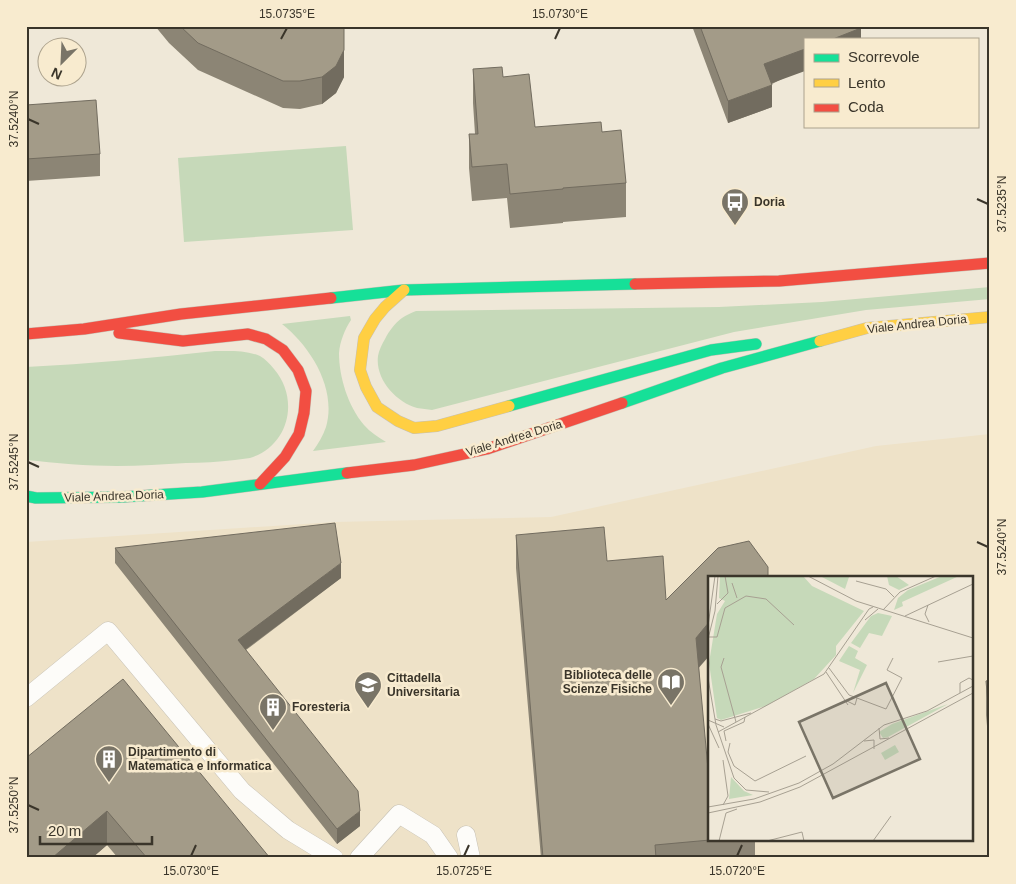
<svg xmlns="http://www.w3.org/2000/svg" width="1016" height="884" viewBox="0 0 1016 884" font-family="Helvetica,sans-serif">
<style>
.built{fill:#eee2c8;fill-rule:evenodd}
.green{fill:#c6d9b9}
.lines{fill:none;stroke-linecap:round;stroke-linejoin:round}
.lane-casing{stroke:#c6c0b4;stroke-width:19}
.fast-casing{stroke:#c6c0b4;stroke-width:12}
.slow-casing{stroke:#c6c0b4;stroke-width:12}
.jam-casing{stroke:#c6c0b4;stroke-width:12}
.lane{stroke:#fdfcf9;stroke-width:18}
.fast{stroke:#16e098;stroke-width:11}
.slow{stroke:#ffcf43;stroke-width:11}
.jam{stroke:#f24e42;stroke-width:11}
.wall{fill:#8c8575}
.shaded-wall{fill:#726c5f}
.building{fill:#a39b88;stroke:#726c5f}
.ticks{fill:none;stroke:#3a352a;stroke-width:2}
.labels{text-anchor:middle;dominant-baseline:central;stroke-width:5;stroke-linejoin:round;paint-order:stroke}
.poi-label{font-size:12px;font-weight:bold;fill:#3a352a;stroke:#f8ebcf;text-anchor:start}
.street-label{font-size:12px;fill:#3a352a;stroke:#f8ebcf}
.inset-road{fill:none;stroke:#a7a092;stroke-width:1}
.view{fill:#797467;fill-opacity:0.15;stroke:#797467;stroke-width:2.5}
.inset-edge{fill:none;stroke:#3a352a;stroke-width:2.5}
.neatline{fill:none;stroke:#3a352a;stroke-width:2}
.ticks-label{font-size:12px;text-anchor:middle;fill:#3a352a}
</style>
<rect width="100%" height="100%" fill="#efe8d8"/>
<path class="built" d="M990 434V858H26V542L335 522 551 517 876 446ZM710 578H972V840H710Z"/>
<path class="green" d="M346 146 353 230 184 242 178 158Z
M990 287V299L866 310 734 332 432 410C427 409 422 409 417 408 396 402 375 379 378 356 379 350 382 344 385 339 389 331 395 323 402 318 406 315 411 313 416 311L719 307 822 302Z
M350 316 351 320C345 329 340 341 339 353 339 377 348 406 364 425 370 432 378 437 386 442L313 451C318 444 323 436 326 427 337 389 311 347 282 324Z
M215 351C230 351 246 350 260 356 265 359 270 364 274 369 300 399 289 446 250 458 245 459 240 459 235 460 218 462 202 463 186 463 163 464 140 466 117 466 87 466 56 463 26 460V367C89 364 152 358 215 351Z"/>
<g class="lines">
<g class="lane-casing">
<path id="lane" d="M26 698 108 631 242 791 288 830 334 858
M466 835 471 858
M359 858 399 814 433 835 449 858"/>
</g>
<g class="fast-casing">
<path id="fast" d="M331 298 404 290 635 284
M622 403 722 368 820 341
M509 406 711 350 756 344
M26 496 36 498 122 497 202 492 347 473"/>
</g>
<g class="slow-casing">
<path id="slow" d="M404 290 385 307 375 319 364 338 360 370 366 387 377 407 398 421 414 428 437 426 509 406
M820 341 867 328 990 317"/>
</g>
<g class="jam-casing">
<path id="jam" d="M635 284 779 281 990 263
M119 333 183 341 248 334 266 339 283 350 298 370 306 391 304 413 299 434 285 457 260 484
M26 334 84 329 181 314 331 298
M347 473 414 465 487 449 622 403"/>
</g>
<use href="#lane" class="lane"/>
<use href="#fast" class="fast"/>
<use href="#slow" class="slow"/>
<use href="#jam" class="jam"/>
</g>
<path class="wall" d="M155 26H342L344 77 336 93 322 104 300 109 283 108 198 70 169 43Z
M542 26H561L542 28Z
M692 26H860L861 39 772 84V107L728 123Z
M473 69 503 77 535 127 602 132 626 183V217L563 222V223L510 228 507 198 472 201 469 168V134H475L473 103Z
M26 105 100 154V176L26 181Z
M516 535 607 561 666 600 710 578 699 668 710 840H755V858H541L516 568Z
M115 548 341 578 246 650 360 826 337 844 115 563Z
M990 680V759L986 715V681Z
M26 758 270 858H118L107 845 92 858H26Z"/>
<path class="shaded-wall" d="M861 28V39H833Z
M805 49V71L764 86V64Z
M344 50V77L336 93 322 104V77Z
M772 85V107L728 123V101Z
M341 563V578L238 655V640Z
M710 621V655L696 671V638Z
M107 811V845L92 858H52Z
M360 811V826L337 844V829Z"/>
<path class="building" d="M180 26H342L344 28V50L336 66 322 77 300 81H283L198 43Z
M700 26H860L861 28 833 39H805V49L764 64 772 85 728 101Z
M502 67 503 77 529 74 535 127 601 122 602 132 621 130 626 183 563 188V189L510 194 507 164 472 167 469 134H478L473 69Z
M96 100 100 154 26 159V105Z
M335 523 341 563 238 640 358 791 360 811 337 829 115 548Z
M604 527 607 561 663 556 666 600 718 548 749 541 768 567V578H710V621L696 638 708 769H710V840L655 845 656 858H543L516 535Z
M123 679 270 858H147L107 811 52 858H26V758Z
M990 680V726L986 681Z"/>
<path class="ticks" d="M281 39 287 28M555 39 560 28M28 119 39 124M977 199 988 204M28 462 39 467M977 542 988 547M28 805 39 810M191 856 196 845M464 856 469 845M737 856 742 845"/>
<defs>
<g id="bus-pin" transform="scale(1.4375)"><path d="M0 17L-7.5 6A9.5 9.5 0 1 1 7.5 6Z" fill="#797467" stroke="#f8ebcf"/><path d="M-5-6H5V4H4V6H2V4H-2V6H-4V4H-5ZM-3.5-4V0h7V-4ZM-3.5 1.2v1.5H-2V1.2ZM2 1.2v1.5H3.5V1.2Z" fill="#fff"/></g>
<g id="library-pin" transform="scale(1.4375)"><path d="M0 17L-7.5 6A9.5 9.5 0 1 1 7.5 6Z" fill="#797467" stroke="#f8ebcf"/><path d="M-6-4Q-3-5.5-.7-3.5V5Q-3 3-6 4ZM6-4Q3-5.5 .7-3.5V5Q3 3 6 4Z" fill="#fff"/></g>
<g id="university-pin" transform="scale(1.4375)"><path d="M0 17L-7.5 6A9.5 9.5 0 1 1 7.5 6Z" fill="#797467" stroke="#f8ebcf"/><path d="M0-5L7-2L0 1L-7-2ZM-4 1L0 2.5L4 1V4Q0 6-4 4Z" fill="#fff"/></g>
<g id="building-pin" transform="scale(1.4375)"><path d="M0 17L-7.5 6A9.5 9.5 0 1 1 7.5 6Z" fill="#797467" stroke="#f8ebcf"/><path d="M-4-6H4V6H1V3H-1V6H-4ZM-2.5-4.3h1.7v1.8h-1.7ZM.8-4.3h1.7v1.8H.8ZM-2.5-1h1.7V.8h-1.7ZM.8-1h1.7V.8H.8Z" fill="#fff"/></g>
</defs>
<g fill-rule="evenodd">
<use href="#bus-pin" x="735" y="202"/>
<use href="#library-pin" x="671" y="682"/>
<use href="#university-pin" x="368" y="685"/>
<use href="#building-pin" x="273" y="707"/>
<use href="#building-pin" x="109" y="759"/>
</g>
<g class="labels">
<g class="poi-label">
<text x="754" y="202">Doria</text>
<text x="652" y="675" text-anchor="end">Biblioteca delle<tspan x="652" dy="14">Scienze Fisiche</tspan></text>
<text x="387" y="678">Cittadella<tspan x="387" dy="14">Universitaria</tspan></text>
<text x="292" y="707">Foresteria</text>
<text x="128" y="752">Dipartimento di<tspan x="128" dy="14">Matematica e Informatica</tspan></text>
</g>
<g class="street-label">
<text transform="translate(917 324) rotate(-6)">Viale Andrea Doria</text>
<text transform="translate(514 438) rotate(-17)">Viale Andrea Doria</text>
<text transform="translate(114 496) rotate(-2)">Viale Andrea Doria</text>
</g>
</g>
<g transform="translate(708 576)">
<rect width="265" height="265" fill="#efe8d8"/>
<path d="M12 0H95L104 10 156 35 128 70V79L106 103 58 130 13 144 9 142 1 87 9 38 17 25 11 22ZM112 0H145L141 1 137 13ZM179 0H188L201 9 191 14 181 9ZM234 0H251L194 26 195 30 186 34 190 22 200 14ZM170 37 184 40 174 60 161 57 152 72 143 67 163 40ZM141 70 150 75 147 82 159 89 145 117 152 94 131 85ZM240 128 180 161 175 162 171 156 184 148ZM187 169 191 176 177 184 173 177ZM23 201 36 215 45 219 21 223Z" fill="#c6d9b9"/>
<path class="inset-road" d="M100 0 148 25 265 62M148 5 178 13 186 21M24 7 29 22M9 28 20 17 17 0M220 29 217 38 221 46M175 34 192 16 228 0M197 40 265 8M157 44 170 33M0 50 7 0M0 61H9L17 32 38 20 58 23 86 49M0 63 7 35 10 0M16 82 13 91 28 146M230 86 265 80M121 92 141 119 178 133 194 102 179 94 185 82M118 96 140 129M0 102 8 149 26 202 38 214 61 216M252 117V107L261 102 265 104M139 125 147 129 149 122M7 143 13 145 43 137M0 144 16 151M0 148 11 172M171 152 172 163 181 162M10 156 116 98 161 33 165 31M18 165 16 155 36 146 37 141M156 165 166 164V173M22 167 20 176 26 190 47 205 98 180M15 229 20 220 15 184M0 231 46 223 91 207 125 188 176 149 219 135 265 110M0 237 52 226 92 211 265 117M11 265 18 237 29 233M59 265 94 256 96 265M165 265 183 240"/>
<path class="view" d="M178 107 212 183 125 222 91 146Z"/>
<rect width="265" height="265" class="inset-edge"/>
</g>
<rect width="1016" height="884" fill="none" stroke="#f8ebcf" stroke-width="55"/>
<rect x="804" y="38" width="175" height="90" fill="#f8ebcf" stroke="#aca28d"/>
<rect x="814" y="54" width="25" height="8" fill="#16e098" stroke="#aca28d"/>
<text x="848" y="62" font-size="15" fill="#3a352a">Scorrevole</text>
<rect x="814" y="79" width="25" height="8" fill="#ffcf43" stroke="#aca28d"/>
<text x="848" y="88" font-size="15" fill="#3a352a">Lento</text>
<rect x="814" y="104" width="25" height="8" fill="#f24e42" stroke="#aca28d"/>
<text x="848" y="112" font-size="15" fill="#3a352a">Coda</text>
<g transform="translate(62 62) rotate(204)"><circle r="24" fill="#f8ebcf" stroke="#aca28d"/>
<path d="M0-4L9 19L0 12L-9 19Z" fill="#797467"/>
<text y="-8" font-size="14" font-weight="bold" text-anchor="middle" fill="#3a352a">N</text>
</g>
<path d="M40 836v8h112v-8" fill="none" stroke="#3a352a" stroke-width="2.5"/>
<text x="48" y="836" font-size="15" fill="#3a352a" stroke="#f8ebcf" stroke-width="4" paint-order="stroke">20 m</text>
<rect x="28" y="28" width="960" height="828" class="neatline"/>
<g class="ticks-label">
<text x="287" y="18">15.0735°E</text>
<text x="560" y="18">15.0730°E</text>
<text transform="translate(14 119) rotate(-90)" y="4">37.5240°N</text>
<text transform="translate(1002 204) rotate(-90)" y="4">37.5235°N</text>
<text transform="translate(14 462) rotate(-90)" y="4">37.5245°N</text>
<text transform="translate(1002 547) rotate(-90)" y="4">37.5240°N</text>
<text transform="translate(14 805) rotate(-90)" y="4">37.5250°N</text>
<text x="191" y="875">15.0730°E</text>
<text x="464" y="875">15.0725°E</text>
<text x="737" y="875">15.0720°E</text>
</g>
</svg>
